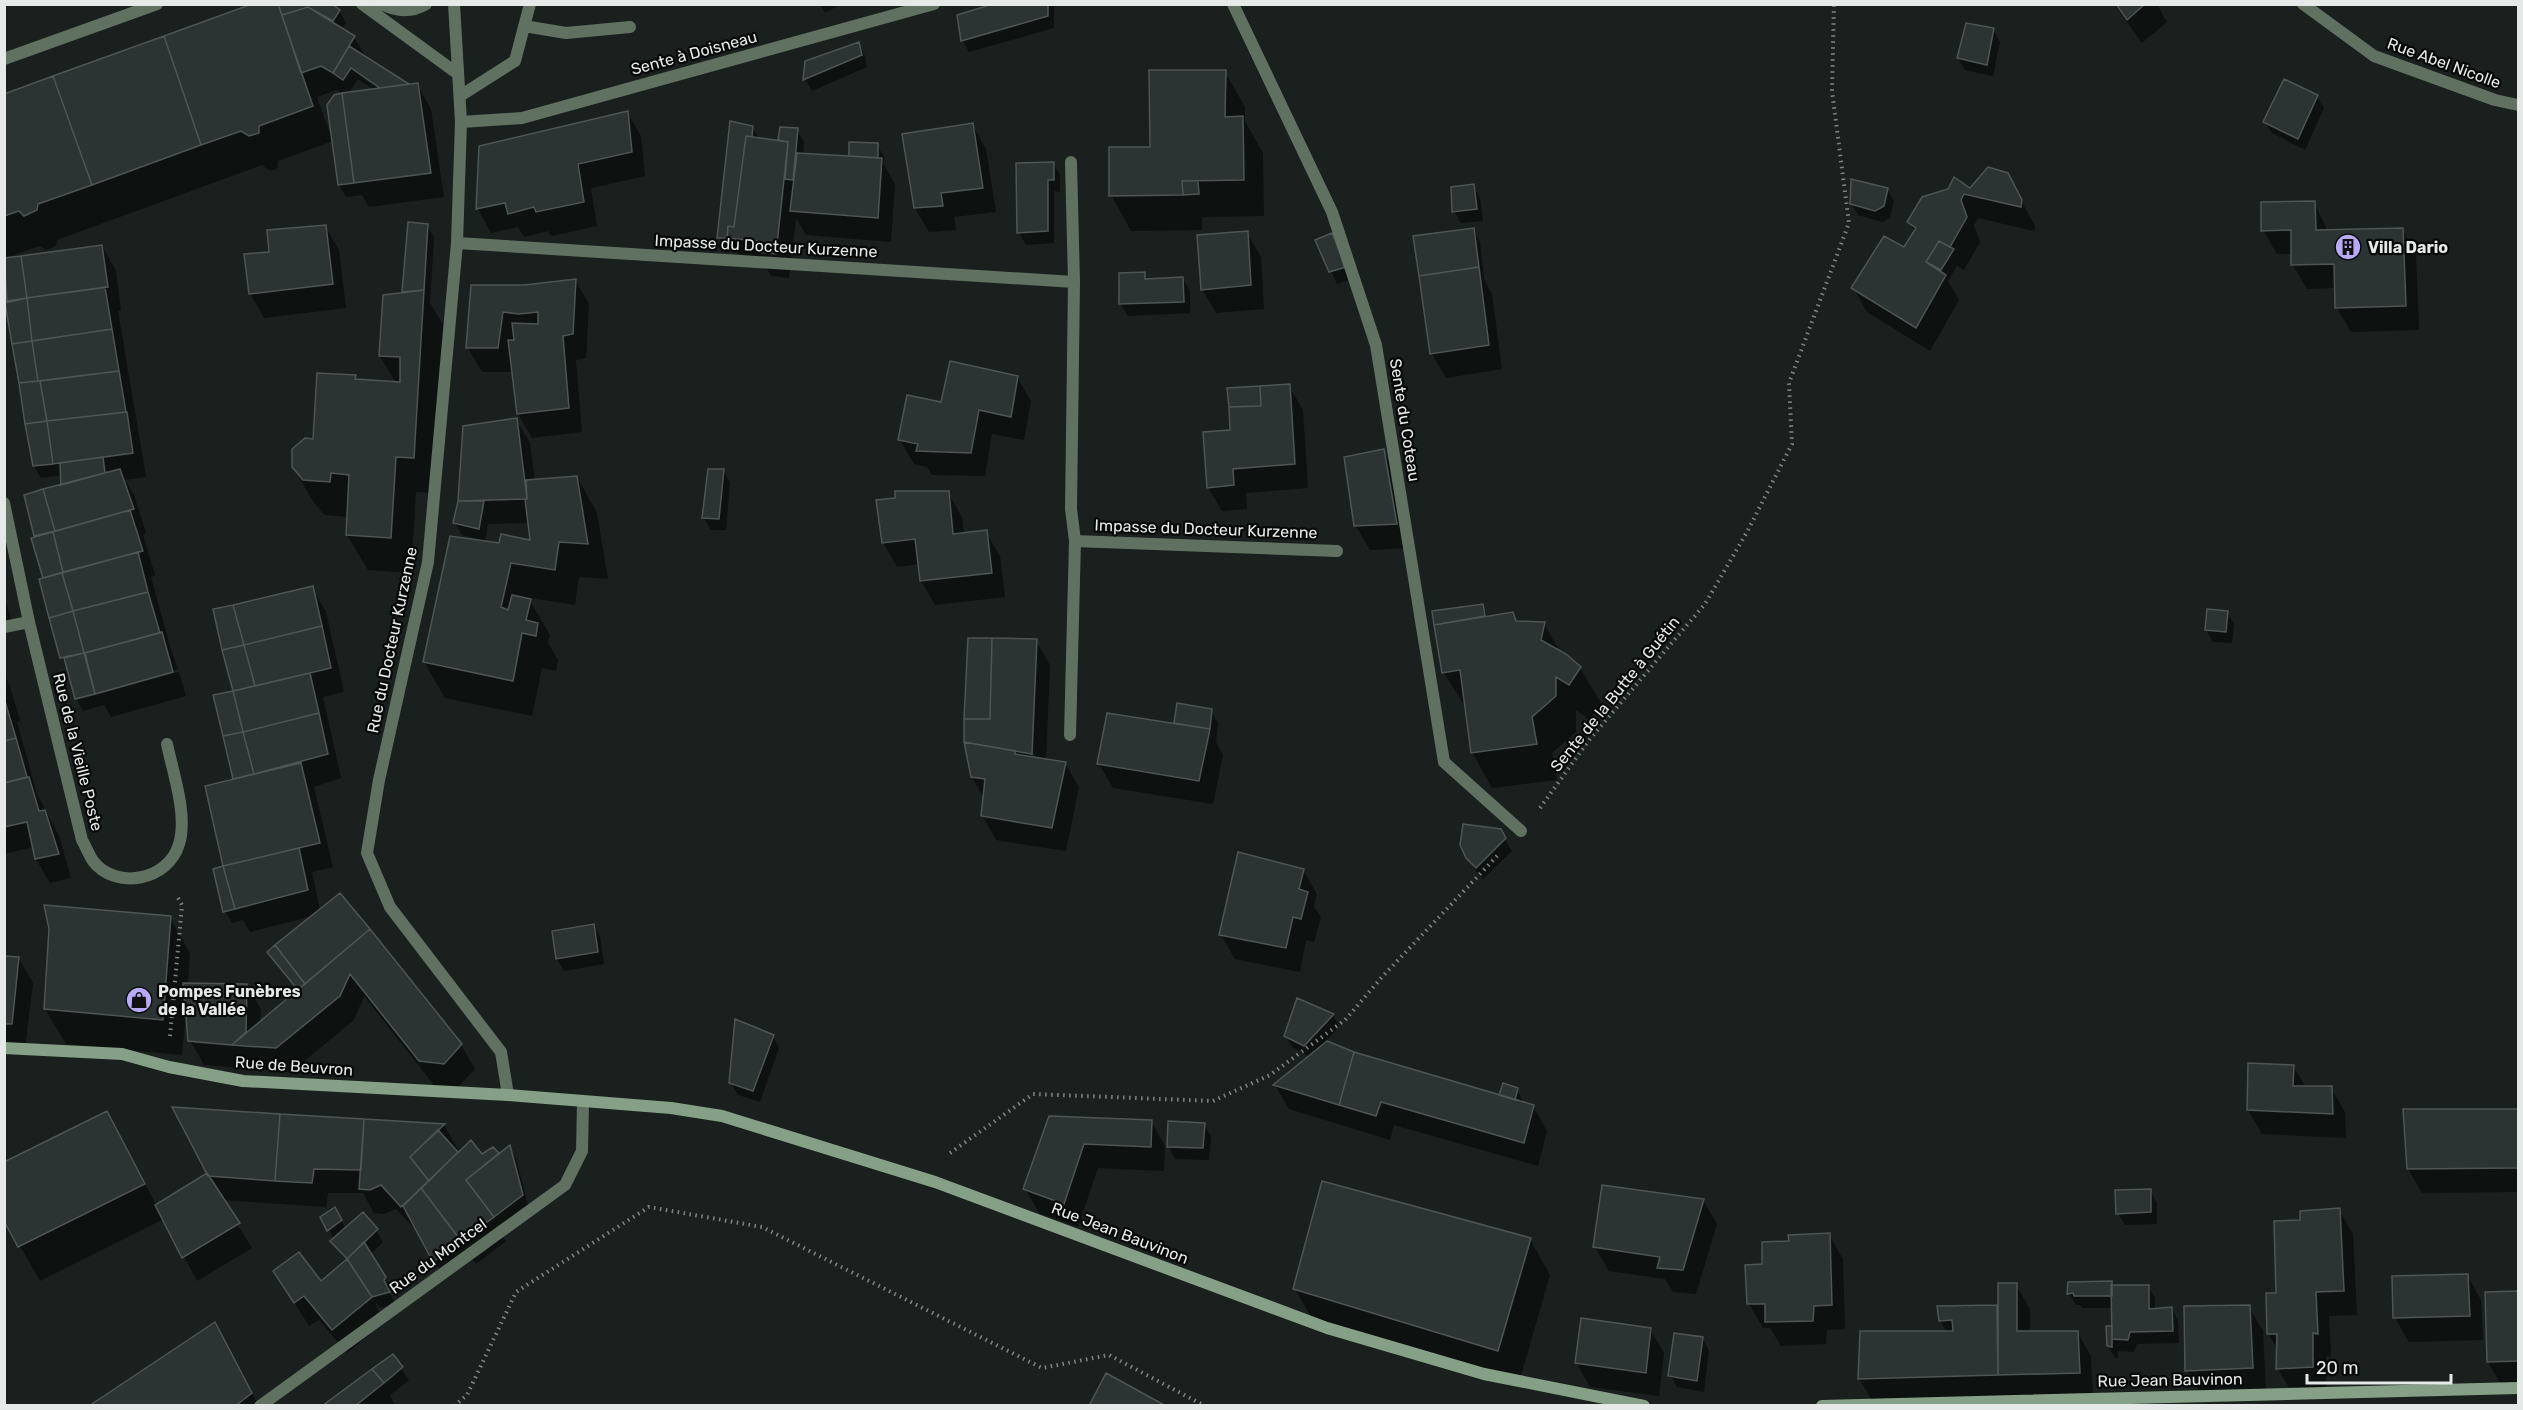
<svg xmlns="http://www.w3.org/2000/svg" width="2523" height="1410" viewBox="0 0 2523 1410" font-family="Rubik,sans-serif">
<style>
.shadow{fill:#0007;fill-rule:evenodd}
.building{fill:#2b3333;stroke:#4d5655;stroke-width:1.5}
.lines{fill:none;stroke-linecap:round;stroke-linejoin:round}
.path{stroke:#808684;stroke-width:4;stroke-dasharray:1.5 4.5;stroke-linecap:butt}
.lane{stroke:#607161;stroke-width:12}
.street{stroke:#607161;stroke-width:12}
.secondary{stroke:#85a086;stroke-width:12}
.labels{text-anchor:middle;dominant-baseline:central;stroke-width:4.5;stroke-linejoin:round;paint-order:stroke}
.street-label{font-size:16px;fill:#e5eae8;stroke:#070908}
.poi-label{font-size:16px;font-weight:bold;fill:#e5eae8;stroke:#070908;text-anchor:start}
</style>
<rect width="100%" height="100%" fill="#19201e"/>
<path class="shadow" d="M256 4H329L339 11 346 23 342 29 354 37 367 59 409 86 417 85 431 109 444 197 369 207 362 195 346 197 339 185 333 141 278 161V168L270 171 262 165 57 240 56 246 46 250 40 246 6 258 102 246 116 271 121 311H118L146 477 125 480 134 495 146 533 143 535 155 575 151 577 171 650 178 669 77 697V700L68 669 62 658 41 580 45 579 33 538 36 537 26 496 64 486 62 475 41 478 34 466 7 304 9 301 4 267V95ZM360 72 387 91 385 93 360 76ZM358 79 374 90 349 93ZM336 90 343 94 332 139 317 97Z
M820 4H841L825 13Z
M998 4H1054V28L969 52 963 41 959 16Z
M2114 4H2157L2167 22 2142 43Z
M1993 30 2000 42 1993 76 1965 70 1958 58Z
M859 44 865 56 867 67 812 91 805 79 806 63Z
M1225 72 1245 107V121L1263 153 1264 216 1202 217V230L1131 231 1111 195Z
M2317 97 2324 108 2305 150 2272 133 2265 122Z
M627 112 641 136 645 176 591 188 597 226 551 236 548 231 524 237 518 227 491 233 478 209Z
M972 124 986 149 996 212 954 217 956 230 929 232 915 208 904 135Z
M752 127 759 139 781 143 779 140 797 130 804 142 803 155 852 158 850 156 877 145 884 157V165L895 184 891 242 806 235 796 218 789 278 771 276 764 264 743 262 733 245V249H726L719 237ZM795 139H798L796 157 794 155Z
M1053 163 1060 175V192L1054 191V243L1026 245 1019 233Z
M2007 174 2035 226 2034 231 1978 218 1974 225 1980 242 1964 270 1957 266 1948 281 1959 300 1930 351 1867 312 1853 288 1905 249 1915 232 1909 222 1970 190Z
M1473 186 1480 198 1483 221 1461 223 1454 211Z
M1887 189 1894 201 1890 218 1882 222 1858 215 1851 203Z
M2314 203 2328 231 2402 230 2416 254 2419 330 2351 332 2337 308 2336 288 2307 289 2293 265V254H2277L2263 230Z
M427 225 434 237 430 303 444 326 433 493 416 492 411 573 368 570 347 535 348 517 325 515 314 503 293 467 314 440 355 376 357 381 396 383 380 356 404 294Z
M325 226 339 250 346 308 264 318 250 293 271 253Z
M1473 230 1480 242 1484 279 1492 294 1502 369 1446 378 1432 354Z
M1247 233 1261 257 1264 309 1216 313 1202 289Z
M1332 235 1352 279 1337 284 1317 241Z
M1144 274 1148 280 1183 279 1190 291V313L1128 316 1121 304Z
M575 280 589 304 586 358 576 360 582 432 532 438 518 414 513 372H482L468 348 472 287 524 286Z
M1017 377 1031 401 1024 440 992 434 985 476 932 475 927 467 914 464 900 440 942 404Z
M1289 386 1303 410 1308 488 1246 493 1247 509 1222 511 1208 487 1231 431Z
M516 419 530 443 535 481 577 477 597 513 608 579 579 577 575 605 531 598 530 601 550 635 548 643 558 660 556 671 542 668 532 716 445 698 424 662 483 540 462 535 455 523 459 501 464 428ZM530 523 532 542 500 545 485 543 488 524Z
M1383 451 1397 475 1410 548 1370 550 1356 526Z
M723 470 730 482 726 530H711L704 518Z
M948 493 962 517 964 534 986 532 1000 556 1005 597 935 605 921 581 919 564 897 567 883 542 897 499Z
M312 588 326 612 344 692 323 697 341 778 314 787 333 867 312 872 320 911 461 1045 475 1069 458 1087 434 1085 364 996 354 1020 291 1072 204 1065 190 1040 186 1013 182 1055 66 1044 45 1009 170 918 190 953 188 984 247 985 261 1010 260 1023 298 991 269 952 313 916 250 932 243 920 232 923 225 911 228 875 207 787 235 779 215 697 234 692ZM194 1040 256 1045V1048L193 1043Z
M4 596 11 619 4 621Z
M1482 606 1488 617 1512 613 1517 623 1544 624 1561 653 1580 668 1601 703 1590 720 1576 710V732L1552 753 1557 780 1492 788 1472 752 1466 708 1444 673 1434 613Z
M2209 611 2227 613 2234 624 2232 643 2213 642 2206 630Z
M1036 641 1050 665 1046 760 1065 763 1079 787 1066 851 996 840 982 815 984 798 972 777 965 741ZM1030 746 1036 758H1033L1027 748Z
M179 672 186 696 111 717 104 705 83 711 77 700Z
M4 675 9 683 20 721 17 722 37 794 59 836 71 878 50 883 36 859 34 847 4 854Z
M1211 711 1218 723 1216 742 1223 755 1213 804 1113 788 1099 764 1177 725 1176 723Z
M1500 831 1512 851 1483 879 1475 870 1467 858Z
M1303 870 1317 894 1314 906 1321 917 1314 942 1306 940 1300 972 1235 959 1221 935Z
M593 926 600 937 604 964 564 971 557 959 554 932Z
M4 957 19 959 33 983 25 1048 4 1046Z
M1333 1015 1339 1027 1325 1042 1353 1053 1500 1096 1517 1090 1524 1103 1533 1106 1547 1131 1538 1166 1394 1125 1390 1140 1289 1109 1275 1085 1310 1057 1292 1047 1285 1035Z
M773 1036 779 1048 760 1102 738 1095 731 1083Z
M2293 1066 2306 1087 2331 1088 2345 1112 2346 1138 2262 1134 2248 1110Z
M174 1109 444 1125 458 1149 455 1151 458 1155 482 1156 493 1149 498 1156 509 1147 516 1158 529 1208 499 1229 506 1241 476 1264 467 1253 441 1272 417 1229 416 1230 396 1209 384 1214 374 1213 363 1193H328L326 1207 222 1200 252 1248 197 1281 164 1219 40 1281 20 1246 107 1113 157 1206 209 1173Z
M2518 1110V1192L2422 1193 2408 1169 2404 1111Z
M1050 1117 1151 1121 1165 1146 1164 1171 1098 1168 1078 1227 1039 1213 1025 1188Z
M1204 1124 1211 1136 1209 1160 1175 1159 1169 1147Z
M2150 1191 2157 1203V1224L2125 1225 2118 1213Z
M1703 1200 1717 1224 1696 1294 1673 1292 1665 1279 1609 1271 1595 1247Z
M334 1209 346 1229 376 1230 383 1242 370 1255 392 1290 389 1292 395 1304 380 1308 377 1303 375 1304 385 1322 347 1353 319 1320 309 1326 275 1272 321 1283 346 1261 332 1241 334 1239 322 1217Z
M2339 1210 2353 1234 2357 1315 2329 1316 2331 1357 2326 1356V1391L2292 1393 2278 1369V1350L2268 1333 2301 1222Z
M1829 1235 1843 1259 1845 1329 1827 1330 1826 1344 1781 1346 1770 1328H1763L1749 1304 1764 1266 1790 1243Z
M1530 1239 1550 1275 1518 1386 1315 1324 1295 1289Z
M2467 1275 2481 1300 2483 1340 2409 1342 2395 1318Z
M2111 1283 2113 1287 2148 1286 2155 1298V1310L2171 1308 2178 1320 2179 1343 2137 1344 2134 1352 2118 1351V1358H2115L2108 1346 2113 1328V1308H2082L2080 1305H2076L2069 1293Z
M2016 1285 2030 1309V1333L2077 1332 2091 1356 2093 1397 1873 1402 1859 1378 1947 1333 1940 1320 1939 1307 1999 1306Z
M2518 1292V1385L2502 1386 2488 1362 2487 1293Z
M2249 1307 2263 1331 2266 1392 2201 1394 2187 1370Z
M215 1324 259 1406H91L90 1405Z
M1650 1329 1664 1353 1659 1396 1590 1387 1576 1362Z
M1702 1338 1709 1350 1704 1392 1677 1387 1670 1375Z
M392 1356 409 1380 390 1395 395 1406H324Z"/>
<path class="building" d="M252 4H278L313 106 259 126V133L249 136 241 131 201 145 164 36Z
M278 4H332L340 10 333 21 308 7 282 15Z
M993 4H1048V16L961 41 957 15Z
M2116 4H2145L2127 20Z
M308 7 355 36 333 73 321 66 301 73 282 15Z
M1966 23 1994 28 1987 65 1957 58Z
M164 36 201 145 92 185 53 76Z
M859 42 862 55 803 80 805 61Z
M349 46 409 84 380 88 351 68 343 80 333 73Z
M1149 70H1226L1225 117 1243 116 1244 180 1182 181 1183 195 1109 196V147H1150Z
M53 76 92 185 38 204 37 210 24 216 19 211 4 216V94Z
M2284 79 2318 95 2298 139 2263 122Z
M418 83 431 173 354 183 342 93Z
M342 93 354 183 338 185 327 105 334 95Z
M628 111 632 152 578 164 584 202 536 212 534 207 508 214 505 203 476 209 479 146Z
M730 121 753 126 752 137 746 136 734 227 728 226 727 238H717Z
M973 123 983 188 941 193 943 206 914 208 902 134Z
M780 127 798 128 793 180 785 179 788 142 778 140Z
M746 136 788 142 776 254 756 252 757 241 727 238 728 226 734 227Z
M849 142 878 143V158L849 156Z
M797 153 882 158 878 218 790 211Z
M1054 162V180H1048V231L1017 233 1016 163Z
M1988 167 2008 173 2022 200 2021 207 1964 194 1961 200 1967 217 1950 247 1939 241 1926 262 1946 275 1916 328 1851 288 1884 236 1904 247 1916 228 1907 222 1922 197 1948 189 1954 177 1970 188Z
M1851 179 1888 188 1884 206 1875 211 1850 204Z
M1182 181H1198L1199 194 1183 195Z
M1474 184 1477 209 1452 212 1451 187Z
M2315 201 2316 230 2403 228 2406 306 2335 308 2334 264 2291 265V230L2261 231V202Z
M408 222 428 224 424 290 402 292Z
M326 225 333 284 249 294 244 254 269 252 267 230Z
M1474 228 1479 267 1419 276 1413 236Z
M1248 231 1251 285 1201 290 1197 235Z
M1332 233 1346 267 1329 272 1315 240Z
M1939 241 1954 249 1941 270 1926 262Z
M102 245 108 287 27 298 21 256Z
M21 256 27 298 7 301 4 258Z
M1479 267 1489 345 1430 354 1419 276Z
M1145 272V279L1183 277 1184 302 1119 304V273Z
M576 279 573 334 563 336 569 408 517 414 508 340H514L512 323 538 324V312L519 314 503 312 498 348H466L471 285H524Z
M105 287 112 329 32 341 27 298Z
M424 290 414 458 396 457 391 538 346 535 349 475 331 473 330 482 303 480 292 467V449L305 438 313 439 317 373 356 375 355 379 400 382V357L379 356 383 295Z
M27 298 32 341 12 344 5 303Z
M112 329 119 371 38 381 32 341Z
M32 341 38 381 19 383 12 344Z
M950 361 1018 376 1011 417 979 410 971 453 916 451 918 444 898 440 907 395 941 402Z
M119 371 126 412 47 421 40 381Z
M38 381H40L47 421 25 424 19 383Z
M1290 384 1295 464 1233 469 1234 485 1207 488 1203 432 1230 430 1229 407 1261 406 1260 386Z
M1260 386 1261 406 1229 407 1227 388Z
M127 412 133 453 53 464 47 421Z
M517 418 527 499 458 501 463 426Z
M47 421 53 464 33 466 25 424Z
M1384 449 1397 524 1354 526 1344 457Z
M103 457 105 473 61 485 60 463Z
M120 469 134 509 55 531 43 489Z
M708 469H724L719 519 702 518Z
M577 476 588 544 559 542 555 570 511 563 501 607 508 610 512 595 531 599 526 620 538 623 536 636 522 633 513 681 423 662 450 536 499 543 501 534 530 540 525 499H527L526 480Z
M43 489 55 531 34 536 24 495Z
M895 491H949L953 534 987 530 992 573 920 581 915 539 882 543 876 500 895 498Z
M458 501H484L479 529 453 523Z
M130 510 143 551 63 572 53 532Z
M53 532 63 572 43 578 31 538Z
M138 552 148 592 73 611 62 573Z
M62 573 73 611 49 618 39 579Z
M313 586 322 626 244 645 233 605Z
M148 592 160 633 84 653 73 611Z
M1483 604 1485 616 1434 625 1432 611Z
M233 605 244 645 222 650 213 609Z
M2207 609 2228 611 2226 632 2205 630Z
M73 611 84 653 60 658 49 618Z
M1513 612 1516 621 1545 622 1541 640 1566 654 1581 667 1569 685 1556 677V696L1532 717 1537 744 1471 753 1460 670 1442 673 1434 625Z
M322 626 331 668 255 686 244 645Z
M162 632 173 672 95 694 85 653Z
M968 638H992L990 719H964Z
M992 638 1037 639 1032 754 964 742V719H990Z
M244 645 255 686 233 691 222 650Z
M84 653 95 694 75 699 64 658Z
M310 673 319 713 243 732 233 691Z
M233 691 243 732 223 736 213 695Z
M4 698 16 738 4 741Z
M1177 703 1212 709 1210 729 1174 723Z
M319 713 328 754 254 774 243 732Z
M1107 713 1210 729 1199 781 1097 764Z
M243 732 254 774 233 779 223 736Z
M16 738 27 777 4 783V741Z
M964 742 1015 751V754L1066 762 1052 828 981 816 985 779 971 777Z
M301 763 320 843 223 866 205 786Z
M29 777 39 811 45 810 59 854 35 859 27 822 4 827V783Z
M1463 824 1501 829 1506 838 1476 868 1466 858 1460 845Z
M299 848 308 890 235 909 223 866Z
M1238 852 1304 869 1299 889 1308 892 1301 919 1293 917 1286 948 1219 935Z
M223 866 235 909 223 912 213 869Z
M340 893 370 929 305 984 275 945Z
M44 905 171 916 163 1020 44 1009 49 929Z
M594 924 598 952 556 959 552 931Z
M370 929 462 1044 444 1064 419 1061 350 974 340 996 276 1048 232 1045Z
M275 945 305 984 298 990 267 952Z
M4 956 19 957 12 1024H4Z
M183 983 247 984 246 1032 232 1045 188 1041Z
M1297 998 1334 1014 1304 1046 1284 1036Z
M735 1019 774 1035 753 1091 729 1083Z
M1327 1041 1354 1052 1339 1105 1273 1085Z
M1354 1052 1534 1105 1524 1143 1381 1102 1376 1116 1339 1105Z
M2248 1063 2294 1065 2293 1086H2332L2333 1114 2247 1110Z
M1503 1083 1518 1088 1515 1100 1499 1095Z
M172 1107 280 1114 275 1181 208 1176Z
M2403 1109H2518V1168L2407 1169Z
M107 1111 145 1184 18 1247 4 1221V1162Z
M280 1114 364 1119 361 1170 314 1169 312 1183 275 1181Z
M1049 1116 1152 1120 1151 1147 1084 1144 1064 1204 1023 1189Z
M364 1119 445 1124 410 1157 429 1181 401 1207 381 1185 370 1190 359 1189Z
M1168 1121 1205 1123 1203 1148 1167 1147Z
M438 1130 458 1152 429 1181 410 1157Z
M471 1140 482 1154 493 1147 499 1153 466 1180 494 1217 461 1241 421 1188Z
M510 1145 523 1195 494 1217 466 1180Z
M207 1173 240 1223 182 1258 155 1205Z
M1322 1181 1531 1238 1498 1351 1293 1289Z
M1602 1185 1704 1199 1683 1270 1657 1268 1660 1257 1593 1247Z
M421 1188 461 1241 433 1262 403 1206Z
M2151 1189V1212L2116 1214 2115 1190Z
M335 1207 342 1220 327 1231 320 1217Z
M2340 1208 2344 1291 2316 1292 2318 1334 2313 1333V1367L2276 1369 2277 1334H2267L2266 1293H2276L2274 1221 2300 1220V1211Z
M363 1212 378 1229 347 1259 330 1241Z
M1830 1233 1832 1305 1814 1306 1813 1321 1765 1322V1304H1747L1745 1265 1762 1264V1242L1789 1241 1788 1235Z
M364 1242 386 1277 384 1280 390 1292 372 1297 347 1259Z
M299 1252 321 1281 347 1259 372 1297 332 1330 304 1296 294 1303 273 1271Z
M2468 1274 2470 1316 2393 1318 2392 1276Z
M2112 1281V1296H2074L2073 1293 2067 1294 2068 1282Z
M1998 1283H2017V1331H2078L2080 1373 1998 1375Z
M2111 1285H2149V1309L2172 1307 2173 1331 2130 1332 2128 1340 2112 1339Z
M2518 1291V1361L2487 1362 2485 1292Z
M1997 1305 1998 1375 1858 1379 1860 1331H1953L1952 1320 1939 1321 1937 1306Z
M2250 1305 2253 1368 2185 1371 2184 1306Z
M1581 1318 1651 1328 1646 1373 1575 1363Z
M215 1322 252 1393 235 1406H89Z
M2106 1326H2112V1347L2107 1346Z
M1674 1333 1703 1337 1697 1381 1668 1376Z
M393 1354 403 1367 384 1383 372 1369Z
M372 1369 384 1383 355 1406H322Z
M1106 1373 1166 1406H1089Z"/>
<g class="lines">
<path class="path" d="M1540 808 1589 740 1705 604 1747 532 1792 444 1789 383 1849 223 1832 91 1834 4
M170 1036 182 905 177 896
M950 1153 1033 1094 1213 1101 1270 1075 1345 1020 1382 977 1499 854
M454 1406 467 1395 516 1292 649 1207 762 1227 1042 1368 1109 1355 1205 1406"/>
<path class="lane" d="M524 26 566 33 630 27
M460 96 515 61 530 4
M1071 162 1074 282
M1070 735 1075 541 1337 551"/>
<path class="street" d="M362 4 458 74
M381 4C397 12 411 13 426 4
M454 4 461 122 457 243 428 562 379 780 367 853 390 907 501 1052 508 1095
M1233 4 1332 212 1376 345 1444 762 1521 831
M2303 4 2374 56 2495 100 2518 105
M4 59 157 4
M461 122 522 118 934 4
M457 243 1074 282 1071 509 1075 541
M4 503 29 622 82 840C86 847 89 855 93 861 116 891 169 880 179 844 188 816 173 773 167 744
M4 627 29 622
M260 1406 565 1185 582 1151 583 1103"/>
<path class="secondary" d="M4 1048 122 1054 169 1067 243 1081 508 1095 671 1108 722 1116 935 1182 1327 1328 1484 1374 1644 1406
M1822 1406 2518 1388"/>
</g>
<defs>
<g id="building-disc" transform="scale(1.35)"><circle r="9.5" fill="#b9aaf7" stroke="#070908"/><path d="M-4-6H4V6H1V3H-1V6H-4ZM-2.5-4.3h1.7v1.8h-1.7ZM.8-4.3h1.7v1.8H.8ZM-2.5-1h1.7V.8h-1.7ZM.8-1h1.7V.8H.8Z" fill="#111"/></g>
<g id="shop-disc" transform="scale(1.35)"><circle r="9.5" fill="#b9aaf7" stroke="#070908"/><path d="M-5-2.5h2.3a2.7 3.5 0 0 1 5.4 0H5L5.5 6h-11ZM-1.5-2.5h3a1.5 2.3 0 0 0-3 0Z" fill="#111"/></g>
</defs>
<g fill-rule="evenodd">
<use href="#building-disc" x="2348" y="247"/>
<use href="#shop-disc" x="139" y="1000"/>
</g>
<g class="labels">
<g class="street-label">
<text transform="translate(694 53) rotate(-15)">Sente à Doisneau</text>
<text transform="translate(2444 63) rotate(20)">Rue Abel Nicolle</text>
<text transform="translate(766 246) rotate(3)">Impasse du Docteur Kurzenne</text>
<text transform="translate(1405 420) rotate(81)">Sente du Coteau</text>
<text transform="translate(1206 529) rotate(2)">Impasse du Docteur Kurzenne</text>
<text transform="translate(392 640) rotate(-78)">Rue du Docteur Kurzenne</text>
<text transform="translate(1615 694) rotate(-51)">Sente de la Butte à Guétin</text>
<text transform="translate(78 752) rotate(76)">Rue de la Vieille Poste</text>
<text transform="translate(294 1066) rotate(4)">Rue de Beuvron</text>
<text transform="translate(1120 1233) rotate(21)">Rue Jean Bauvinon</text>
<text transform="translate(438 1256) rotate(-36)">Rue du Montcel</text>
<text transform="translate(2170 1380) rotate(-1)">Rue Jean Bauvinon</text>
</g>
<g class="poi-label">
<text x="2368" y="247">Villa Dario</text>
<text x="158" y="991">Pompes Funèbres<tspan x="158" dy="18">de la Vallée</tspan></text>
</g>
</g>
<rect width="2523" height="1410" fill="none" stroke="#e5eae8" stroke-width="12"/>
<path d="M2307 1374v9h144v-9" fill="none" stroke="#e5eae8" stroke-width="3"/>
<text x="2316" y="1374" font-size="18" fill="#e5eae8" stroke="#070908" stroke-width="4.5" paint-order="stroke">20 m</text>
</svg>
